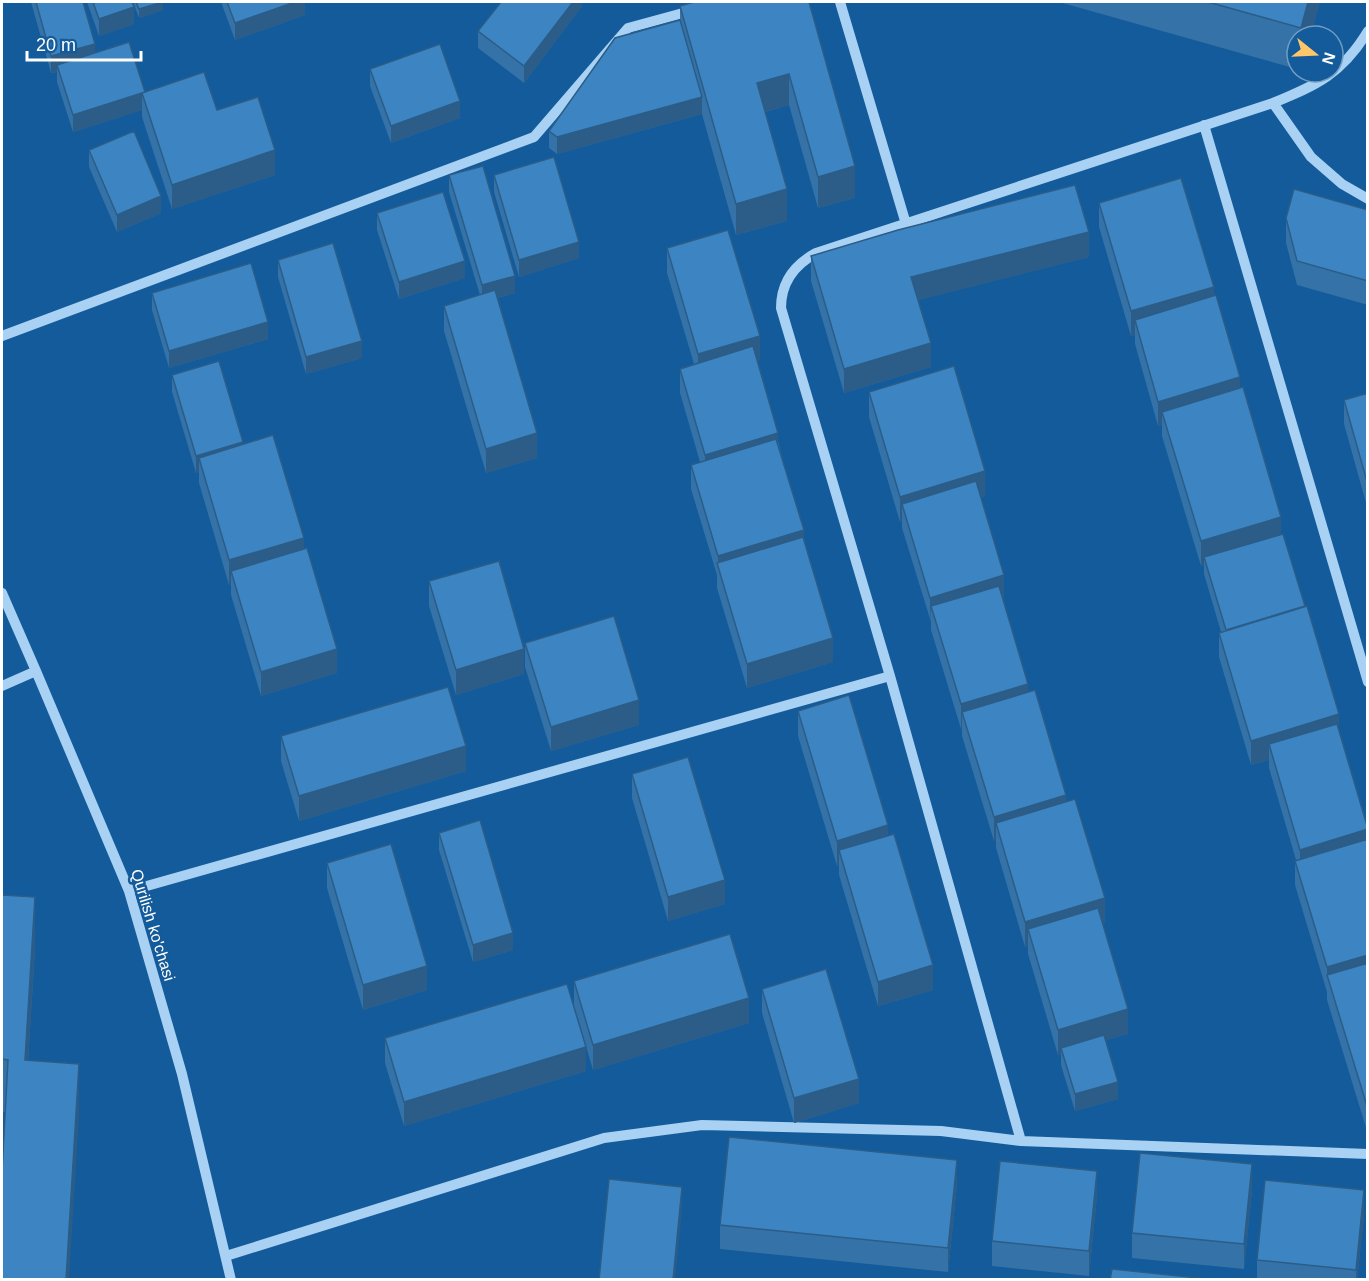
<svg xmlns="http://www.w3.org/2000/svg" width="1369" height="1281" viewBox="0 0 1369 1281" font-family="Arial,sans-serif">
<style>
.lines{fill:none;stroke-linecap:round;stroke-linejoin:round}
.minor{stroke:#a8d1f3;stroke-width:10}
.wall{fill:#3472a7}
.shaded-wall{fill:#2b5d88}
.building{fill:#3d85c2;stroke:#2b5d88;stroke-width:1.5}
.labels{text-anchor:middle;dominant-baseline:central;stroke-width:5;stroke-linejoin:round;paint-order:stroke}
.street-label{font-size:16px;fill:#fff;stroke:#135b9b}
</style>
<rect width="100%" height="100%" fill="#135b9b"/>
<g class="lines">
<path class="minor" d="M840 2 906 224
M1368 31C1342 74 1317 85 1273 103L816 253C794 265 781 282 781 308L890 676 1021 1141 1368 1154
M1273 103 1311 157 1342 184 1368 199
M1204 125 1368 682
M2 336 534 137 628 28 694 10
M2 593 36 671 129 891 182 1074 231 1280
M2 686 36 671
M129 891 890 676
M226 1256 604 1138 702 1125 941 1131 1021 1141"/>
</g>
<path class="wall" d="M31 2H83L95 53 145 92 217 110 275 175 172 209 142 117V110L73 132 57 82V72L51 73Z
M87 2H132L134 24 99 36Z
M133 2H163V10L139 18Z
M221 2H305V15L235 40Z
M582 2V6L524 83 478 48V31Z
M809 2 855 198 818 208 789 105 765 112 787 221 736 235 702 114 557 154 549 148V131L680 20V6Z
M1059 2H1320L1310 36H1297V69Z
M370 69 460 118 391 143 370 86Z
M89 150 161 213 117 232 89 167Z
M449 175 515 293 497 298 537 458 486 473 444 331V306L480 295 449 192Z
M494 175 579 258 519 277 494 192Z
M1099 203 1214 296 1281 534 1368 827V1130L1367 1131 1327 1000V992L1295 885V861L1296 860 1269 768V760L1251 765 1219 657V633L1221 632 1204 574V565L1201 566 1162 436V425L1158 426 1135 344V335L1131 336 1099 227Z
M1368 210V305L1297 285 1286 243V218Z
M377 213 465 278 399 299 377 230Z
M667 248 760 360 757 361 804 540 833 662 747 688 717 588V575L691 489V465L700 462 680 393V369L694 364 667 273Z
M811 256 1089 257 918 300 931 367 844 393 811 281Z
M278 260 362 358 306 374 278 277Z
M152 293 268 339 169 368 152 310Z
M172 375 243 445 304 548 337 673 261 696 231 595V584L229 585 199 483V472L196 473 172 392Z
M869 392 985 496 981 497 1004 600H1003L1028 692 1066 802 1105 923H1103L1128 1034 1106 1040 1118 1099 1075 1111 1061 1065V1054L1058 1055 1028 954V946L1025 947 996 848V841H994L962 736V728L961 729 931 630V622L902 528V521L900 522 869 417Z
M1368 393V510L1344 424V400Z
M429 581 524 674 456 695 429 606Z
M525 643 639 725 551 751 525 667Z
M798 711 888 836 933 990 878 1006 839 875V865L837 866 798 736Z
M281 736 466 771 299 821 281 761Z
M632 774 725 904 668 921 632 798Z
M439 833 513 950 473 962 439 850Z
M327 863 427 990 363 1010 327 888Z
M2 895 35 949 28 1061 79 1116 2 1112Z
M574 981 749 1023 593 1070 574 1006Z
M762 989 859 1103 794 1123 762 1013Z
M385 1038 586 1071 404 1126 385 1063Z
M957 1184 948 1272 720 1249V1225Z
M1252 1189 1244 1269 1132 1258V1233Z
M1097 1195 1089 1276 992 1266V1241Z
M1364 1215 1357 1280H1257V1260Z"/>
<path class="shaded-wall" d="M163 2V10L139 18V9Z
M295 2H305V15L235 40V23Z
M573 2H582V6L524 83V66Z
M1308 2H1320L1310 36H1301V28Z
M134 7V24L99 36V19Z
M95 44V61L57 65V72L51 73V56Z
M789 74V105L757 114V83Z
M142 93V110L73 132V115Z
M702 97V114L557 154V137Z
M460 101V118L391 143V126Z
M275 150V175L172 209V185Z
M855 166V198L818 208V177Z
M787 189V221L736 235V204Z
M161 196V213L117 232V215Z
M1089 232V257L911 302V277Z
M579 242V258L519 277V260Z
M465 261V278L399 299V282Z
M515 276V293L482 302V285Z
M1214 287V311L1135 320V335L1131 336V311Z
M268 322V339L169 368V351Z
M760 336V360L698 379V354Z
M362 341V358L306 374V357Z
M931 343V367L844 393V369Z
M1240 377V402L1162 412V425L1158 426V402Z
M537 433V458L486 473V449Z
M778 433V457L705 479V455Z
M243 442V459L199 458V472L196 473V456Z
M985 471V496L907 520 902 504V521L900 522V497Z
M1281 517V542L1204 557V565L1201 566V541Z
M804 530V555L718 569V556Z
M304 538V562L231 571V584L229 585V560Z
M1004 575V600L936 621 931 606 930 622V598Z
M833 638V662L747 688V664Z
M337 649V673L261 696V672Z
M524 649V674L456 695V670Z
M1028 684V709L962 712V728L961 729V704Z
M639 700V725L551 751V727Z
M1339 714V739L1269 744V760L1251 765V741Z
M466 746V771L299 821V796Z
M1066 795V820L996 823V841H994V817Z
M888 825V850H839V865L837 866V841Z
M1368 829V854L1300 874V850Z
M725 880V904L668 921V897Z
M35 897V949L25 1113V1060Z
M1105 898V923L1033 944 1028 929V946L1025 947V922Z
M513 933V950L473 962V945Z
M1368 955V980L1327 975V992V967Z
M933 965V990L878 1006V982Z
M427 966V990L363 1010V985Z
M749 998V1023L593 1070V1045Z
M1128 1009V1034L1063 1053 1061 1048V1054L1058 1055V1030Z
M586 1047V1071L404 1126V1102Z
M79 1064V1116L69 1280H66Z
M859 1079V1103L794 1123V1098Z
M1118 1082V1099L1075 1111V1094Z
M1367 1106H1368V1130L1367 1131Z
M957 1160V1184L948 1272V1248Z
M1252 1164V1189L1244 1269V1244Z
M1097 1171V1195L1089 1276V1251Z
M682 1187V1211L675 1280H673Z
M1364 1190V1215L1357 1280H1356V1270Z"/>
<path class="building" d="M36 2H83L95 44 51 56Z
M93 2H132L134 7 99 19Z
M136 2H163L139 9Z
M227 2H295L235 23Z
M501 2H573L524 66 478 31Z
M694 2H809L855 166 818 177 789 74 757 83 787 189 736 204 680 6Z
M1208 2H1308L1301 28Z
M680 20 702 97 557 137 549 131 615 38Z
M129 42 145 92 73 115 57 65Z
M440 44 460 101 391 126 370 69Z
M204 72 217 110 258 97 275 150 172 185 142 93Z
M134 131 161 196 117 215 89 150Z
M554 157 579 242 519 260 494 175Z
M483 166 515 276 482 285 449 175Z
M1181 178 1214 287 1131 311 1099 203Z
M1075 185 1089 232 911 277 931 343 844 369 811 256 898 230Z
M1294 189 1368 210V281L1297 261 1286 218Z
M443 192 465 261 399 282 377 213Z
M728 230 760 336 698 354 667 248Z
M333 243 362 341 306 357 278 260Z
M251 263 268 322 169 351 152 293Z
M495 290 537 433 486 449 444 306Z
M1216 295 1240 377 1158 402 1135 320Z
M753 346 778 433 705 455 680 369Z
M219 361 243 442 196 456 172 375Z
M954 366 985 471 900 497 869 392Z
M1243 387 1281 517 1201 541 1162 412Z
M1368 393V485L1344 400Z
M273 435 304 538 229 560 199 458Z
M776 439 804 530 718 556 691 465Z
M976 481 1004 575 930 598 902 504Z
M1283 534 1305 606 1226 630 1204 557Z
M803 537 833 638 747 664 717 563Z
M307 548 337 649 261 672 231 571Z
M499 561 524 649 456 670 429 581Z
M999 586 1028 684 961 704 931 606Z
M1307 606 1339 714 1251 741 1219 633Z
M614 616 639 700 551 727 525 643Z
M448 687 466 746 299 796 281 736Z
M1035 690 1066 795 994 817 962 712Z
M849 695 888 825 837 841 798 711Z
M1337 724 1368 829 1300 850 1269 744Z
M688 757 725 880 668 897 632 774Z
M1075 799 1105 898 1025 922 996 823Z
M480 820 513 933 473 945 439 833Z
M894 834 933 965 878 982 839 850Z
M1368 839V955L1327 967 1295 861Z
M391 844 427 966 363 985 327 863Z
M2 895 35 897 25 1060 79 1064 66 1280H2V1172L8 1060 2 1059Z
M1098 908 1128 1009 1058 1030 1028 929Z
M730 934 749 998 593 1045 574 981Z
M1368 963V1106H1367L1327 975Z
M826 969 859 1079 794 1098 762 989Z
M567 984 586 1047 404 1102 385 1038Z
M1104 1035 1118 1082 1075 1094 1061 1048Z
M729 1137 957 1160 948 1248 720 1225Z
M1140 1153 1252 1164 1244 1244 1132 1233Z
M1000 1161 1097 1171 1089 1251 992 1241Z
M609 1179 682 1187 673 1280H599Z
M1265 1180 1364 1190 1356 1270 1257 1260Z
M1112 1269 1217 1280H1110Z"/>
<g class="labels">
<g class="street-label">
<text transform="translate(153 925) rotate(73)">Qurilish ko'chasi</text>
</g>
</g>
<rect width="1369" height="1281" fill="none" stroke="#ffffff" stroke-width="6"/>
<g transform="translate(1315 54) rotate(108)"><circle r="28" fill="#135b9b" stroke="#719dc3" stroke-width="1.5"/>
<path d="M0-4.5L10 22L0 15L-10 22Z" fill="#ffc66a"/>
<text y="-9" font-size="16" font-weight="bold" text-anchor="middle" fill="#ffffff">N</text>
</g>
<path d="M27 51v9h114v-9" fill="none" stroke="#ffffff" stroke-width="3"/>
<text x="36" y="51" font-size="18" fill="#ffffff" stroke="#135b9b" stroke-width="4.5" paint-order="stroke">20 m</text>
</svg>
